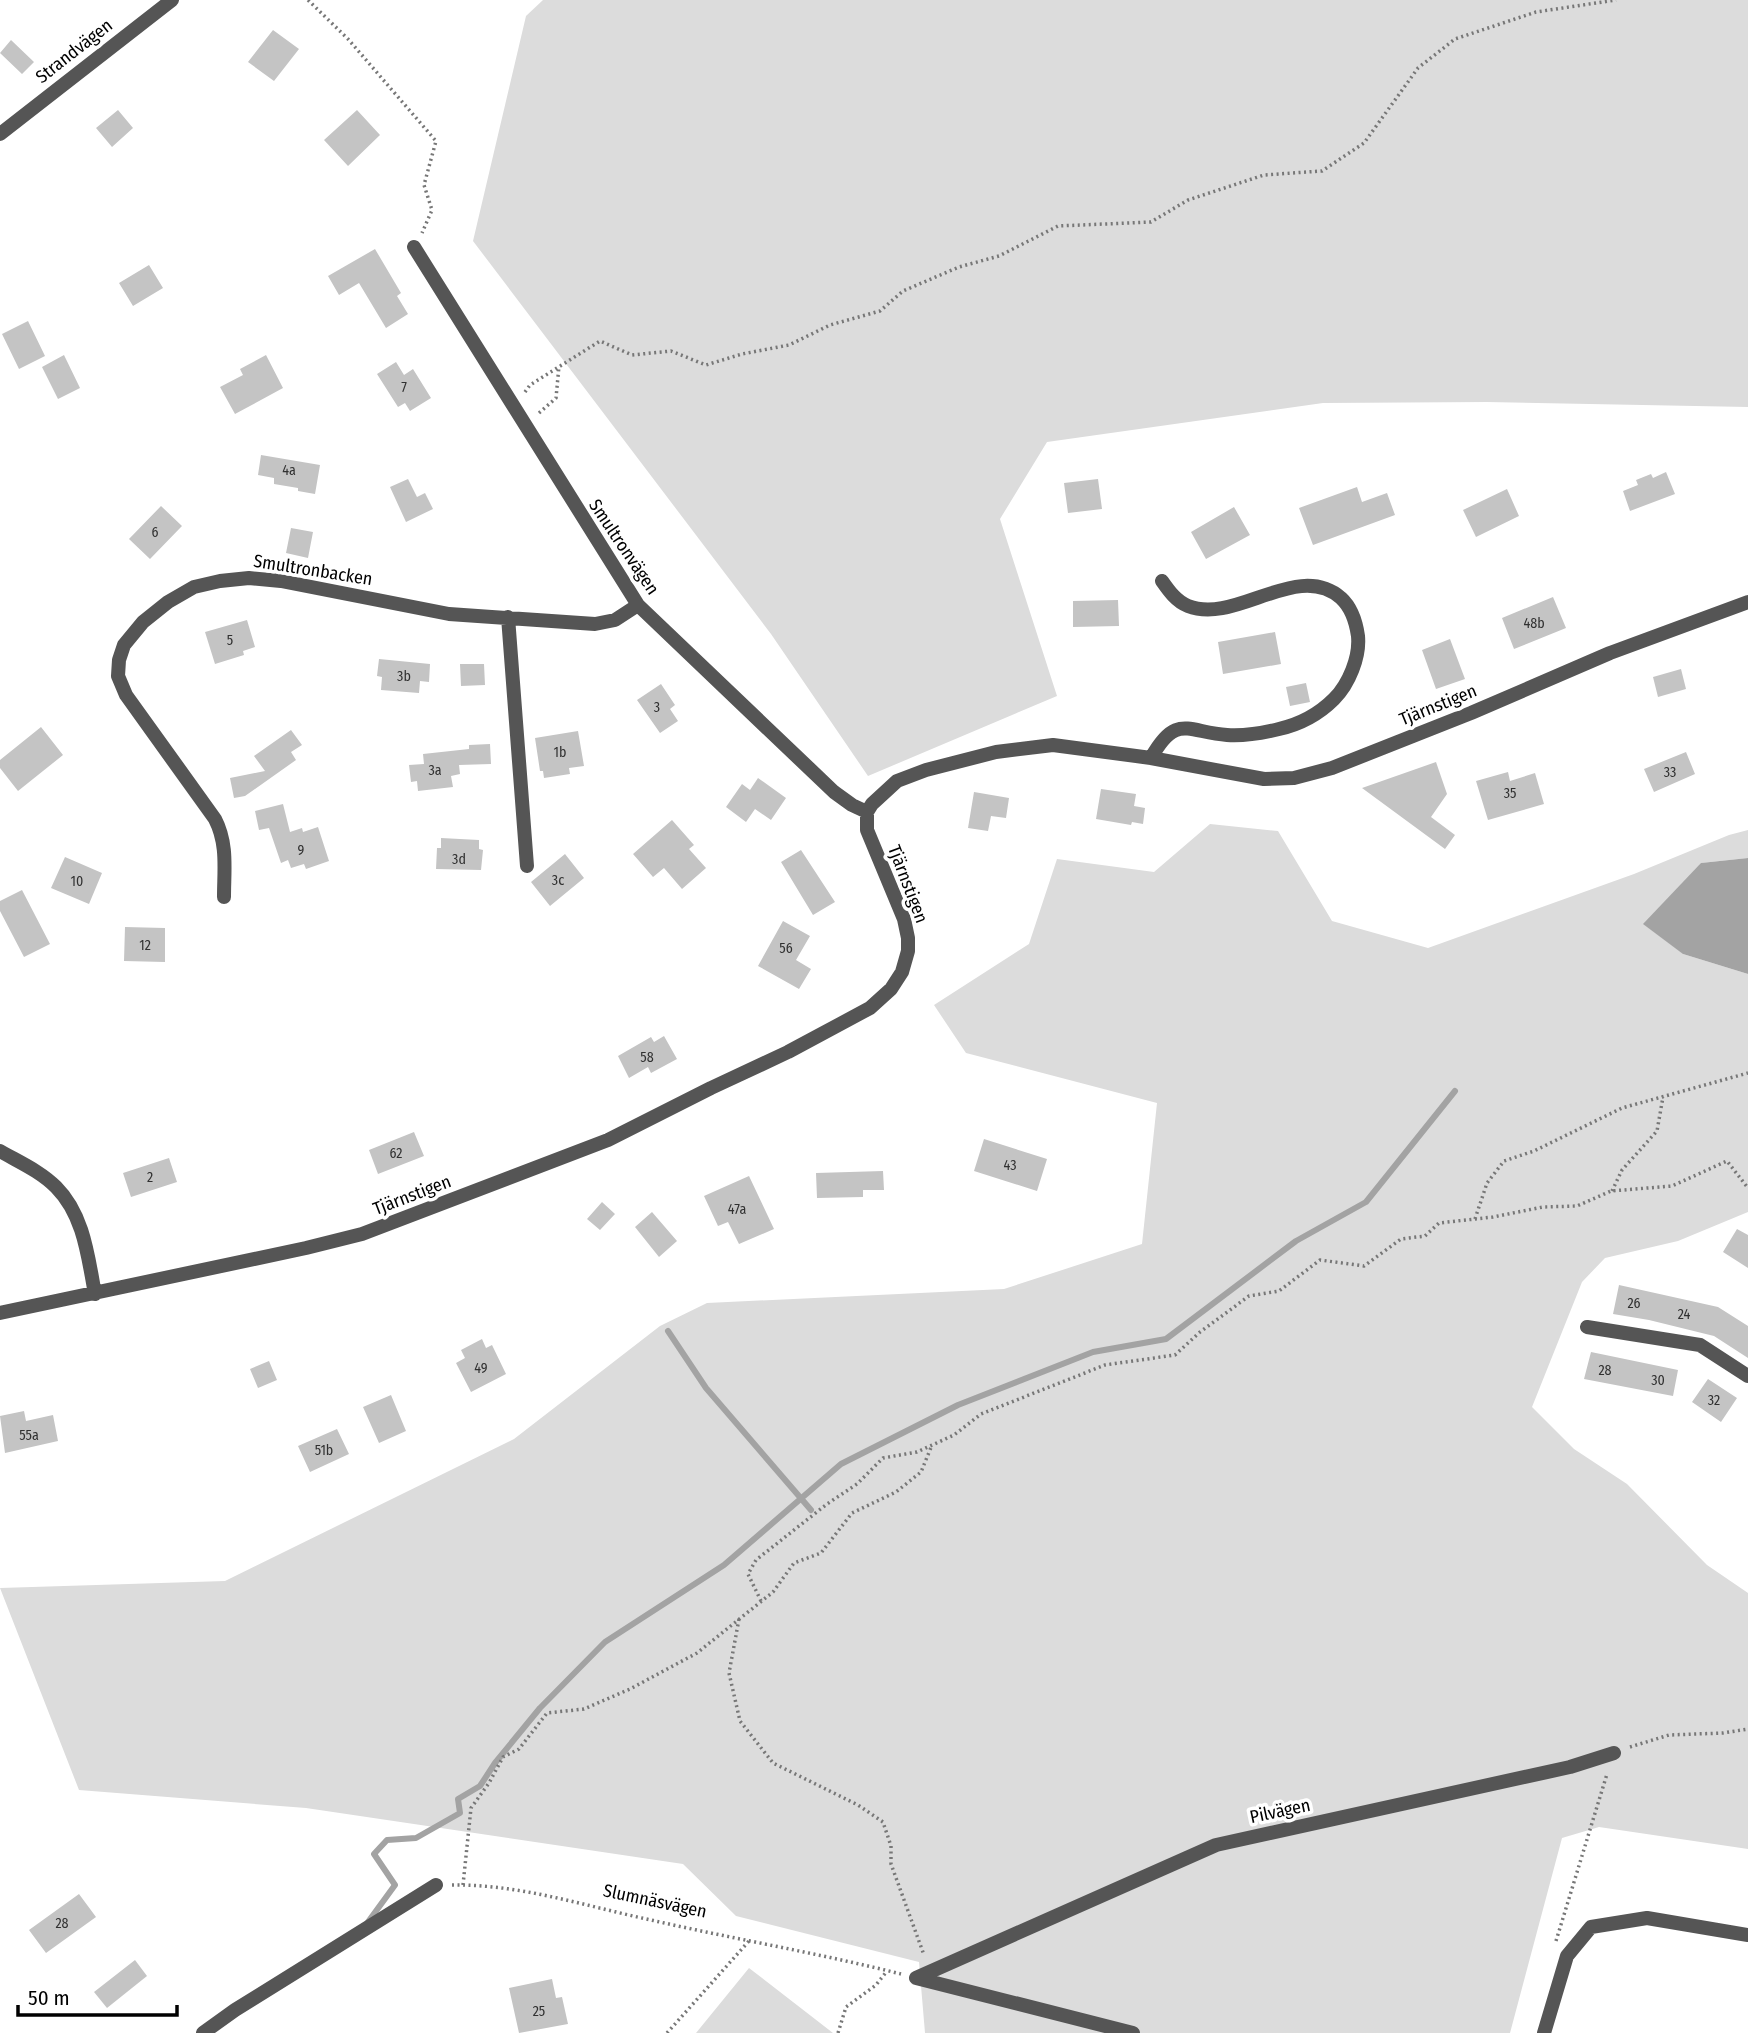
<svg xmlns="http://www.w3.org/2000/svg" width="1748" height="2033" viewBox="0 0 1748 2033" font-family="'Fira Sans Condensed',sans-serif">
<style>
.green{fill:#dcdcdc}
.water{fill:#a3a3a3}
.lines{fill:none;stroke-linecap:round;stroke-linejoin:round}
.stream{stroke:#a3a3a3;stroke-width:6}
.building{fill:#c4c4c4}
.path{stroke:#777;stroke-width:3.5;stroke-dasharray:2 3.5;stroke-linecap:butt}
.street{stroke:#555;stroke-width:14}
.labels{text-anchor:middle;dominant-baseline:central;stroke-width:7;stroke-linejoin:round;paint-order:stroke}
.number-label{font-size:14px;fill:#313131}
.street-label{font-size:18px;fill:#000;stroke:#fff}
</style>
<rect width="100%" height="100%" fill="#fff"/>
<path class="green" d="M543 0H1748V407L1487 402 1323 403 1047 442 1000 519 1057 696 868 776 771 634 473 241 526 16Z
M1210 824 1278 831 1332 921 1428 948 1634 874 1729 835 1748 830V858L1701 863 1683 954 1748 974V1212L1678 1241 1605 1258 1582 1282 1532 1407 1574 1449 1627 1484 1707 1565 1748 1593V1849L1599 1827 1562 1838 1510 2033H925L919 1962 736 1916 683 1864 306 1808 79 1790 0 1588 225 1581 514 1439 660 1326 707 1303 1004 1289 1142 1244 1157 1103 966 1053 934 1005 1029 944 1057 859 1154 872Z
M749 1968 833 2033H696Z"/>
<path class="water" d="M1748 858V974L1683 954 1643 924 1701 863Z"/>
<g class="lines">
<path class="stream" d="M668 1331 706 1388 811 1510
M368 1922 395 1885 374 1854 387 1840 416 1838 460 1813 458 1799 480 1786 495 1763 540 1708 605 1642 724 1565 841 1464 958 1405 1093 1352 1166 1339 1296 1241 1366 1202 1455 1091"/>
</g>
<path class="building" d="M273 30 299 49 274 81 248 62Z
M11 40 34 62 22 74 0 53Z
M118 110 133 128 112 147 96 128Z
M357 110 380 135 348 166 324 140Z
M375 249 401 293 397 296 408 314 386 328 359 283 339 295 328 276Z
M149 265 163 288 133 306 119 283Z
M28 321 45 356 19 369 2 334Z
M64 355 80 388 58 399 42 367Z
M266 355 283 388 235 414 220 387 243 375 240 369Z
M396 362 404 375 413 369 431 398 410 411 405 403 398 407 377 374Z
M261 455 320 465 315 494 298 491V488L274 484V478L258 475Z
M1666 472 1675 494 1630 511 1623 491 1638 485 1636 480 1651 474 1653 478Z
M408 479 417 497 425 493 433 509 406 522 390 487Z
M1098 479 1102 509 1068 513 1064 483Z
M1357 487 1362 502 1387 493 1395 515 1313 545 1299 508Z
M1507 489 1519 516 1476 537 1463 510Z
M161 506 182 526 150 559 129 539Z
M1234 507 1250 535 1206 559 1191 532Z
M291 528 313 532 308 558 286 553Z
M1553 597 1566 628 1514 649 1502 618Z
M1118 600 1119 626 1073 627V601Z
M247 620 255 647 243 651 244 655 215 664 205 632Z
M1275 632 1281 664 1223 674 1218 642Z
M1450 639 1465 679 1436 689 1422 650Z
M379 659 430 664 429 682 420 681 419 693 381 690 382 677 377 676Z
M460 664H484L485 685 461 686Z
M1681 669 1686 689 1658 697 1653 677Z
M1306 683 1310 702 1290 706 1286 687Z
M661 684 675 705 670 709 678 721 660 733 637 700Z
M41 727 63 755 18 791 0 768V760Z
M291 730 302 745 291 752 296 760 245 796 234 798 230 778 265 771 254 756Z
M578 731 584 766 569 768 570 774 544 778 543 771H540L535 738Z
M490 744 491 764 459 765 460 774 451 776 453 787 418 791 417 781 411 782 409 765 424 764 423 754 469 749V745Z
M1686 752 1695 774 1654 792 1644 769Z
M1436 762 1447 794 1431 817 1455 835 1445 849 1362 788Z
M1508 772 1510 781 1535 773 1544 804 1488 820 1476 781Z
M758 778 786 798 771 820 755 809 746 822 726 807 742 784 750 790Z
M1101 789 1136 794 1134 806 1145 808 1143 824 1132 822 1131 825 1096 819Z
M974 792 1009 798 1006 818 991 816 988 831 968 828Z
M283 804 290 832 302 828 303 832 318 827 329 861 306 869 304 864 291 868 288 860 281 863 269 828 259 830 255 811Z
M672 820 694 845 689 849 706 868 682 889 664 868 653 877 633 854Z
M441 838 479 840V849L483 850 481 870 436 869 437 848H441Z
M801 850 835 902 813 915 781 862Z
M565 854 584 878 550 906 531 882Z
M65 857 102 873 89 904 51 888Z
M22 890 50 944 24 957 0 911V901Z
M783 921 810 936 796 960 811 969 799 989 758 966Z
M125 927 165 928V962L124 961Z
M664 1036 677 1059 651 1073 648 1067 629 1078 618 1056 651 1037 654 1042Z
M414 1132 424 1156 378 1174 369 1150Z
M984 1139 1047 1159 1037 1191 974 1171Z
M169 1158 177 1182 131 1197 123 1173Z
M883 1171 884 1190H863V1197L817 1198 816 1173Z
M749 1176 774 1229 739 1244 728 1222 718 1226 704 1196Z
M602 1202 615 1214 600 1230 587 1219Z
M652 1212 677 1241 659 1257 635 1227Z
M1737 1229 1748 1235V1268L1723 1252Z
M1619 1285 1718 1307 1748 1326V1358L1714 1336 1649 1320 1613 1314Z
M482 1339 486 1348 492 1345 506 1374 471 1392 456 1363 465 1358 461 1350Z
M1591 1352 1678 1370 1673 1396 1584 1379Z
M269 1361 277 1380 258 1388 250 1369Z
M1708 1379 1737 1398 1721 1422 1692 1402Z
M391 1395 406 1431 379 1443 363 1407Z
M24 1411 26 1421 53 1415 58 1441 5 1453 0 1416Z
M337 1429 349 1454 310 1472 298 1446Z
M79 1894 96 1917 46 1953 29 1930Z
M135 1960 147 1976 107 2008 94 1992Z
M552 1979 556 1998 562 1997 568 2024 519 2033 509 1988Z"/>
<g class="lines">
<path class="path" d="M308 0 348 39 436 141 424 185 432 210 422 233
M525 392 530 385 600 341 632 355 671 351 706 365 742 354 789 345 830 325 880 311 903 291 959 267 999 256 1058 226 1151 222 1188 200 1264 175 1322 171 1364 143 1418 68 1455 39 1536 12 1616 0
M539 413 556 398 559 366
M1612 1191 1622 1170 1657 1131 1663 1097
M1475 1219 1487 1183 1504 1161 1534 1151 1622 1108 1748 1073
M761 1601 748 1574 756 1560 827 1504 857 1484 883 1458 917 1452 954 1435 981 1414 1105 1365 1175 1355 1200 1332 1249 1296 1279 1291 1320 1260 1364 1266 1401 1239 1425 1236 1439 1223 1493 1217 1543 1207 1577 1206 1611 1191 1672 1186 1727 1161 1748 1188
M739 1619 729 1673 740 1721 773 1763 858 1805 883 1822 891 1846V1864L924 1955
M1630 1747 1669 1735 1723 1733 1748 1729
M452 1885C520 1884 585 1906 651 1920 734 1939 818 1953 901 1974
M463 1885 471 1808 489 1783 503 1757 519 1749 547 1713 584 1709 630 1689 697 1653 773 1592 794 1563 821 1553 852 1513 896 1492 921 1472 932 1445
M1556 1941 1607 1774
M667 2033 749 1941
M838 2033 846 2007 876 1985 887 1971"/>
<path class="street" d="M0 134 172 0
M414 247 638 605 834 792 852 805 867 812
M508 617 527 866
M1151 758C1176 713 1187 732 1227 735 1243 736 1263 733 1279 729 1301 724 1318 715 1334 699 1349 684 1360 657 1358 636 1356 622 1352 608 1341 598 1297 560 1236 625 1188 606 1176 601 1169 591 1162 581
M224 897C224 870 228 844 215 819L126 695 118 676 119 660 124 645 143 622 168 602 194 587 220 581 249 578 281 581 449 614 595 624 615 620 638 605
M0 1151C19 1162 40 1171 56 1187 84 1215 88 1257 95 1294
M0 1313 306 1248 362 1234 608 1140 711 1088 788 1052 870 1008 891 989 902 972 908 951V938L904 919 867 830V812L872 804 897 781 926 770 996 752 1053 745 1151 758 1264 779 1294 778 1332 768 1471 713 1610 653 1748 602
M1587 1327 1700 1345 1748 1376
M916 1978 1216 1845 1570 1767 1614 1753
M916 1978 1133 2033
M203 2033 235 2010 436 1885
M1544 2033 1567 1956 1591 1927 1647 1918 1748 1935"/>
</g>
<g class="labels">
<g class="number-label">
<text x="404" y="387">7</text>
<text x="289" y="470">4a</text>
<text x="155" y="532">6</text>
<text x="1534" y="623">48b</text>
<text x="230" y="640">5</text>
<text x="404" y="676">3b</text>
<text x="657" y="707">3</text>
<text x="560" y="752">1b</text>
<text x="435" y="770">3a</text>
<text x="1670" y="772">33</text>
<text x="1510" y="793">35</text>
<text x="301" y="850">9</text>
<text x="459" y="859">3d</text>
<text x="558" y="880">3c</text>
<text x="77" y="881">10</text>
<text x="145" y="945">12</text>
<text x="786" y="948">56</text>
<text x="647" y="1057">58</text>
<text x="396" y="1153">62</text>
<text x="1010" y="1165">43</text>
<text x="150" y="1177">2</text>
<text x="737" y="1209">47a</text>
<text x="1634" y="1303">26</text>
<text x="1684" y="1314">24</text>
<text x="481" y="1368">49</text>
<text x="1605" y="1370">28</text>
<text x="1658" y="1380">30</text>
<text x="1714" y="1400">32</text>
<text x="29" y="1435">55a</text>
<text x="324" y="1450">51b</text>
<text x="62" y="1923">28</text>
<text x="539" y="2011">25</text>
</g>
<g class="street-label">
<text transform="translate(74 51) rotate(-38)">Strandvägen</text>
<text transform="translate(624 547) rotate(56)">Smultronvägen</text>
<text transform="translate(313 570) rotate(9)">Smultronbacken</text>
<text transform="translate(1438 705) rotate(-22)">Tjärnstigen</text>
<text transform="translate(908 884) rotate(69)">Tjärnstigen</text>
<text transform="translate(412 1195) rotate(-21)">Tjärnstigen</text>
<text transform="translate(1280 1811) rotate(-12)">Pilvägen</text>
<text transform="translate(655 1901) rotate(12)">Slumnäsvägen</text>
</g>
</g>
<path d="M18 2005v10h159v-10" fill="none" stroke="#000000" stroke-width="3.5"/>
<text x="28" y="2005" font-size="21" fill="#000000" stroke="#ffffff" stroke-width="5" paint-order="stroke">50 m</text>
</svg>
